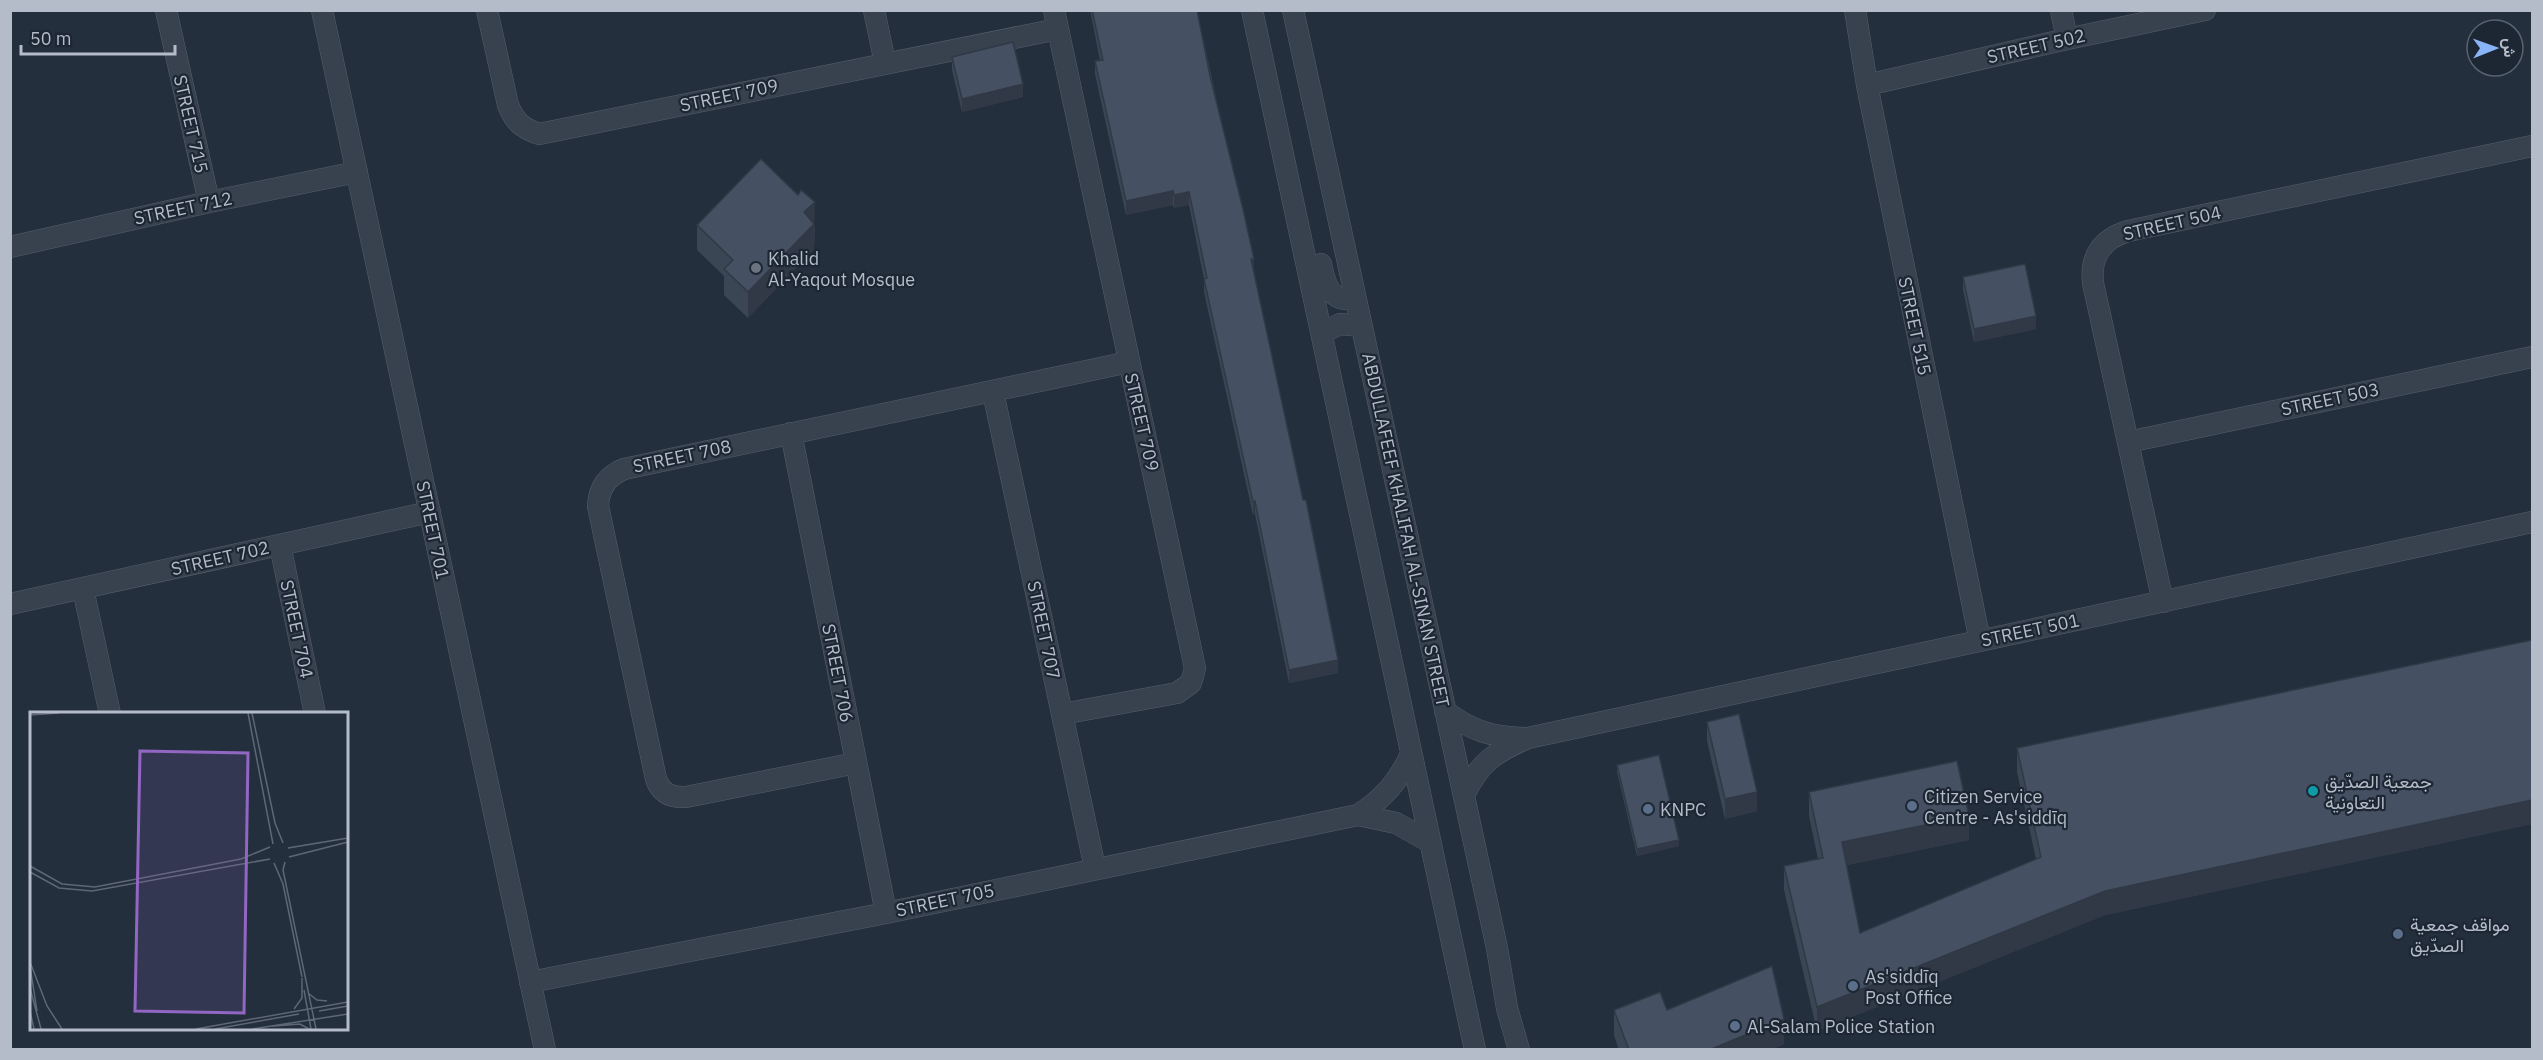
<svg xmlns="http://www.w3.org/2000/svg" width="2543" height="1060" viewBox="0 0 2543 1060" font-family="'IBM Plex Sans',Vazirmatn,sans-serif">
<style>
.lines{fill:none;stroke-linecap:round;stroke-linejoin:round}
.minor-casing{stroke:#565f6c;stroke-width:22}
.minor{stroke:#38414e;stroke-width:21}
.wall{fill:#3b4654}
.shaded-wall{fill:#303945}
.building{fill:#455162;stroke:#303945;stroke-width:1.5}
.worship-dot{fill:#6b7280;stroke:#1d2633;stroke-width:2}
.culture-dot{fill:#0f9aa8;stroke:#1d2633;stroke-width:2}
.service-dot{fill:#5c6f8a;stroke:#1d2633;stroke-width:2}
.labels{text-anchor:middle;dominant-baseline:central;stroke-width:4.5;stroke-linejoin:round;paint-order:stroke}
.street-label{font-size:18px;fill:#b4bcc9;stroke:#1d2633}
.poi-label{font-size:18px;fill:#b4bcc9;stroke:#1d2633;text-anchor:start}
.inset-road{fill:none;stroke:#5e6776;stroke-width:1.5}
.view{fill:#9266c3;fill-opacity:0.15;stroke:#9266c3;stroke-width:3}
.inset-edge{fill:none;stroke:#b4bcc9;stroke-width:3}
</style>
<rect width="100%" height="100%" fill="#242f3e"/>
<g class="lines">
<g class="minor-casing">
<path id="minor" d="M166 10 209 202
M322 10 545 1050
M487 10 508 105C515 122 522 128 539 134L1058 29 1054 10
M874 10 885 63
M1252 10 1475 1050
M1293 10 1497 948 1507 1008 1519 1050
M1855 10 1867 85 1980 641
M2061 10 2067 39
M1058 29 1195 668 1191 683 1177 693 1062 714
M1867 85 2067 39 2205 10
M10 247 209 202 357 172
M1321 264C1325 285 1330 302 1355 299
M1322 333 1340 324 1361 326
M993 392 1095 868
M791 433 886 913
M2128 442 2532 357
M280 545 315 714
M83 589 110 714
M2163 602 2093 283C2090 256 2102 239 2128 231L2532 146
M10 604 430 512
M1445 711C1472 731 1491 737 1525 738
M856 763 686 797C671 798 661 793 656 779L598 506C599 488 607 476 624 469L1129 362
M1464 795C1480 762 1495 752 1528 738L2532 522
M1358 815C1383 799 1399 781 1411 754
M530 982 886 913 1358 815 1396 823 1430 842"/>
</g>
<use href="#minor" class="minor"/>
</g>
<path class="wall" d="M1090 10H1197L1254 272 1338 673 1289 683 1255 514 1253 515 1204 292V279L1189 205 1174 208 1173 205 1126 215 1095 74V61L1100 60Z
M952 57 1023 97 962 112 952 70Z
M697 225 815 227 814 249 748 318 724 295V276L697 250Z
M1963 277 2036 329 1974 342 1963 290Z
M2532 640V824L2105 915 1817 1031 1784 890V866L1818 859 1809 816V792L1969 840 1847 865 1860 933 2036 859 2017 772V748Z
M1707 722 1757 811 1725 819 1707 741Z
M1617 765 1679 846 1637 856 1617 772Z
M1614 1010H1667L1784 1044 1771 1050H1619L1614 1035Z"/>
<path class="shaded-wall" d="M1023 84V97L962 112V99Z
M1173 191V205L1126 215V201Z
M1189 192V205L1174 208V195Z
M815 202 814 249 748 318V292L804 212Z
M1251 259H1254V272Z
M2036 316V329L1974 342V329Z
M1255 501V514L1253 515V502Z
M1338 660V673L1289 683V670Z
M1757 792V811L1725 819V799Z
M2532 800V824L2105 915 1817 1031V1007L2105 891Z
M1969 816V840L1842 866V842Z
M1679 840V846L1637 856V849Z
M1784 1019V1044L1771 1050H1709Z"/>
<path class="building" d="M1092 10H1197L1210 76 1243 209 1254 259H1251L1303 500H1306L1338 660 1289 670 1255 501 1253 502 1204 279 1207 278 1189 192 1174 195 1173 191 1126 201 1095 61 1103 60Z
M1013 42 1023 84 962 99 952 57Z
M761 159 798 195 801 190 815 202 804 212 814 224 748 292 724 269 733 260 697 225Z
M2025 264 2036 316 1974 329 1963 277Z
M2532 640V800L2105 891 1817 1007 1784 866 1823 858 1809 792 1957 761 1969 816 1842 842 1860 933 2041 857 2017 748Z
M1739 714 1757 792 1725 799 1707 722Z
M1659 755 1679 840 1637 849 1617 765Z
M1772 966 1784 1019 1709 1050H1629L1614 1010 1660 992 1667 1010Z"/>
<circle class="worship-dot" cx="756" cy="268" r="6"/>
<circle class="culture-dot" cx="2313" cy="791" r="6"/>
<g class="service-dot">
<circle cx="1912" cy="806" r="6"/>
<circle cx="1648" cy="809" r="6"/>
<circle cx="2398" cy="934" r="6"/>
<circle cx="1853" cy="986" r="6"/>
<circle cx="1735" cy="1026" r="6"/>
</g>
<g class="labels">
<g class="street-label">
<text transform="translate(2036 46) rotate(-13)">STREET 502</text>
<text transform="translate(729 95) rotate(-12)">STREET 709</text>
<text transform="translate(191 124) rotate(77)">STREET 715</text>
<text transform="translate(183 208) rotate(-12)">STREET 712</text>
<text transform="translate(2172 223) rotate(-13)">STREET 504</text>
<text transform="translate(1915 326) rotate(78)">STREET 515</text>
<text transform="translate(2330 399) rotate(-12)">STREET 503</text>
<text transform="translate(1142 422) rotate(77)">STREET 709</text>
<text transform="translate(682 456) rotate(-12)">STREET 708</text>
<text transform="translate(433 530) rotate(78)">STREET 701</text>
<text transform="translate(1406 530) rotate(78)">ABDULLAFEEF KHALIFAH AL-SINAN STREET</text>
<text transform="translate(220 558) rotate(-13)">STREET 702</text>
<text transform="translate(297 629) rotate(78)">STREET 704</text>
<text transform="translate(1044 630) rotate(78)">STREET 707</text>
<text transform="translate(2030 630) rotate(-12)">STREET 501</text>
<text transform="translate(838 673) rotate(79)">STREET 706</text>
<text transform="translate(945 900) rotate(-12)">STREET 705</text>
</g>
<g class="poi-label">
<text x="768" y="258">Khalid<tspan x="768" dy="21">Al-Yaqout Mosque</tspan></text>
<text x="2325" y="781">جمعية الصدّيق<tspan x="2325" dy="21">التعاونية</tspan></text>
<text x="1924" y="796">Citizen Service<tspan x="1924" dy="21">Centre - As'siddīq</tspan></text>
<text x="1660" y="809">KNPC</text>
<text x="2410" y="924">مواقف جمعية<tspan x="2410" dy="21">الصدّيق</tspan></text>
<text x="1865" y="976">As'siddīq<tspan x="1865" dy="21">Post Office</tspan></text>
<text x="1747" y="1026">Al-Salam Police Station</text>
</g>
</g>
<g transform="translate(30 712)">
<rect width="318" height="318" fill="#242f3e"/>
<path class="inset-road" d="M218 1 243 132M222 1 245 111 253 131M0 3 29 1M258 136 318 126M259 145 318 130M255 150 253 158 286 317M244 151 253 172 272 265M0 154 32 172 65 175 211 147 240 135M0 160 29 176 62 179 240 147M0 250 17 294 32 317M0 254 7 299M0 276 11 317M274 278 281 317M278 281 287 288 297 289M264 297 272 286V266M0 299 4 317M289 299 318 294M244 314 270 312 279 317M166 317 318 290M185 317 269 302M222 317 318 302"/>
<path class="view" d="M110 39 218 41 214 301 105 299Z"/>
<rect width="318" height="318" class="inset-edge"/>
</g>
<rect width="2543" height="1060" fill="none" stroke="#b4bcc9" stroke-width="24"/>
<g transform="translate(2495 48) rotate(89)"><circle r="28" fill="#1d2633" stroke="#59626f" stroke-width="1.5"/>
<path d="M0-4.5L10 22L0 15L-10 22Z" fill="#8ab4f8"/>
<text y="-9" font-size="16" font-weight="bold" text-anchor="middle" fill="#b4bcc9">ش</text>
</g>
<path d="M21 45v9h154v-9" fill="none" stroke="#b4bcc9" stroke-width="3"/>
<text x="30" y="45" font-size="18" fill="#b4bcc9" stroke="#1d2633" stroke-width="4.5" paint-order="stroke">50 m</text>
</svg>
